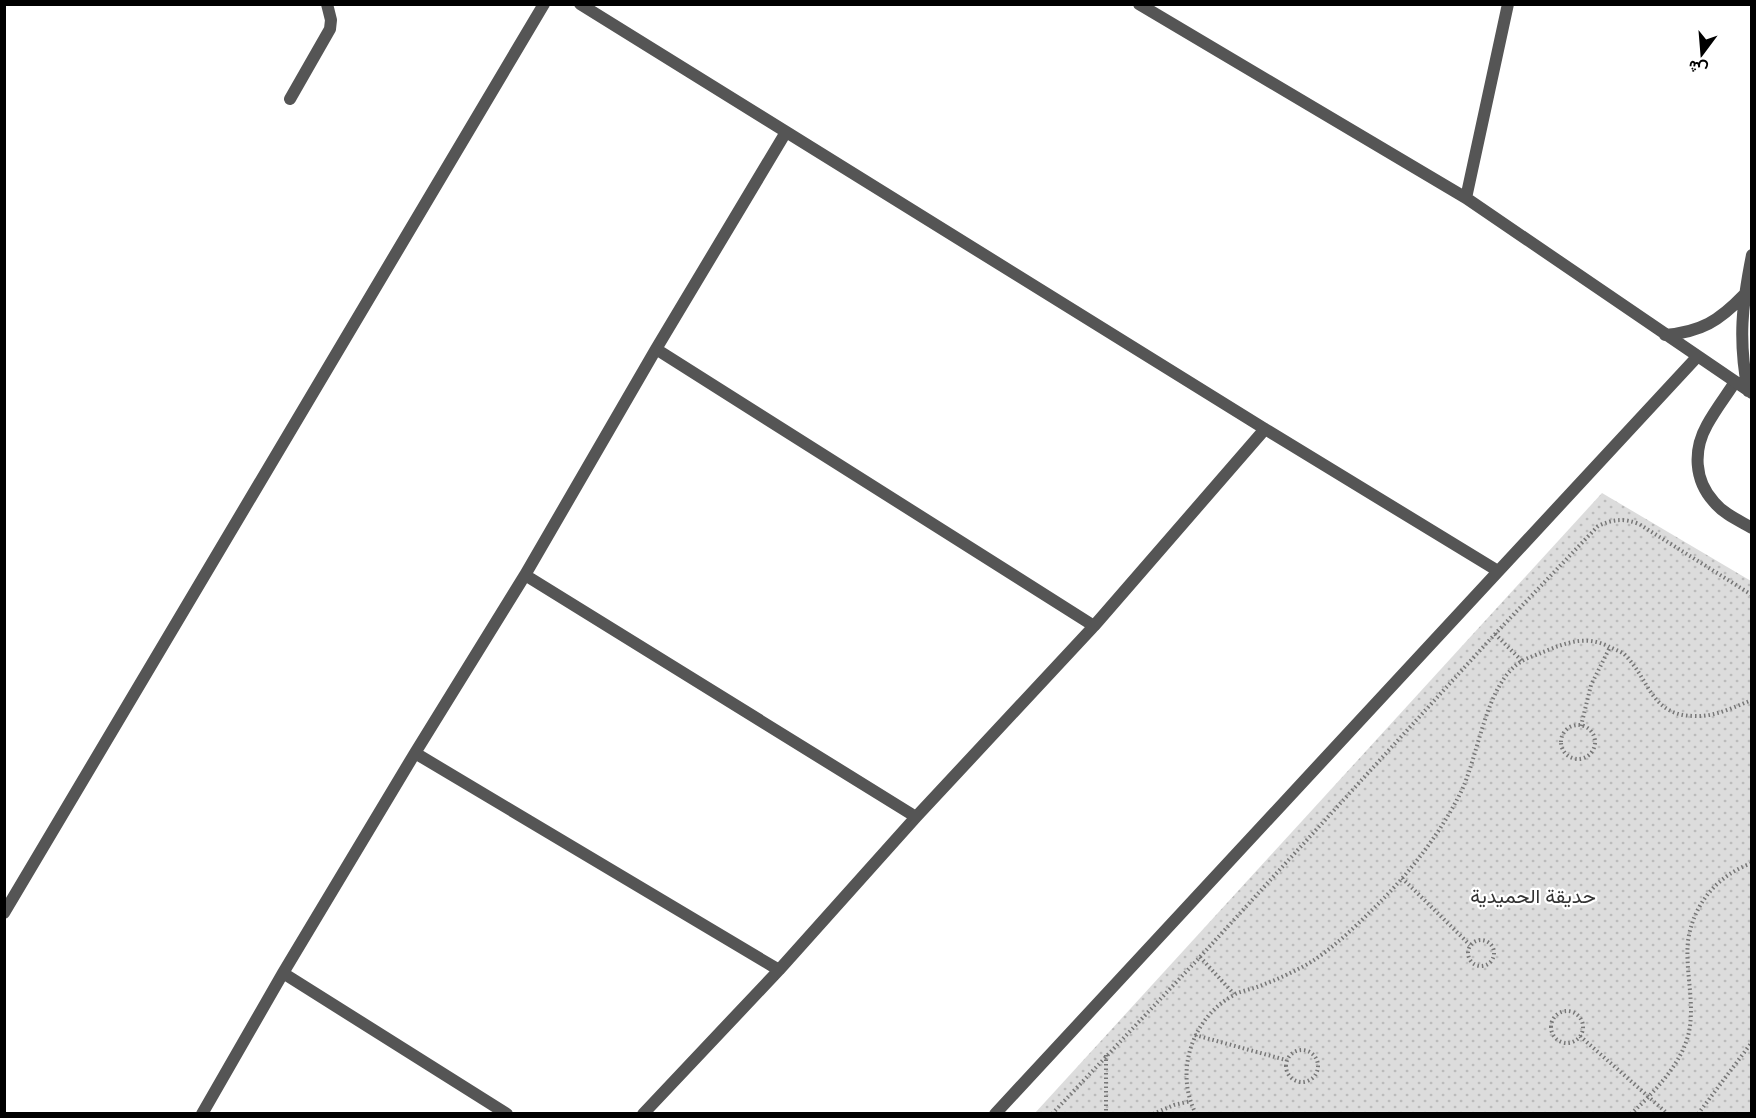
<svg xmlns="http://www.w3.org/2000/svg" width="1756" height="1118" viewBox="0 0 1756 1118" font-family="Lato,Vazirmatn,sans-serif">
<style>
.park{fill:url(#park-dots)}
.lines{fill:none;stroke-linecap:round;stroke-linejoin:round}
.path{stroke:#777;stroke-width:4;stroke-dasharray:1.5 3;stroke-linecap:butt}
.lane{stroke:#555;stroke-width:12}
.street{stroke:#555;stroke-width:12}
.labels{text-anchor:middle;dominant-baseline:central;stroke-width:4.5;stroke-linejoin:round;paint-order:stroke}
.park-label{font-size:20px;fill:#333;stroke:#fff}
</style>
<defs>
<pattern id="park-dots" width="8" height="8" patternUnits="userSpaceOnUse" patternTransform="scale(1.5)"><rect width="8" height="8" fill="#dcdcdc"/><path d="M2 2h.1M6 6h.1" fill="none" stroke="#bbb" stroke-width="1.8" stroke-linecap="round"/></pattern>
</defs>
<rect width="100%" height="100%" fill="#fff"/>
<path class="park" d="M1602 493 1751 581V1113H1035Z"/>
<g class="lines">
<path class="path" d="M1495 634 1522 661
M1561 742a17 17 0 1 1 34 0a17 17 0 1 1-34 0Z
M1581 726 1591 685 1610 647
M1402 878 1470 945
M1468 953a13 13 0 1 1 26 0a13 13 0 1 1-26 0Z
M1200 957 1234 994
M1551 1027a16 16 0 1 1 32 0a16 16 0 1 1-32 0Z
M1195 1035 1286 1060
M1580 1036 1668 1114
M1286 1066a16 16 0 1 1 32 0a16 16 0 1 1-32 0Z
M1106 1055V1114
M1052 1114 1200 957 1495 634 1598 526C1613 519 1624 518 1639 524L1752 595
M1153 1114 1174 1105 1191 1101
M1196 1114C1174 1072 1192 1019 1232 996 1239 991 1249 990 1257 987 1276 980 1294 972 1311 962 1333 948 1354 928 1373 909 1407 876 1438 837 1460 794 1479 757 1485 683 1522 661 1529 657 1537 655 1543 652 1566 643 1584 635 1608 646 1613 649 1620 651 1624 654 1650 679 1650 716 1695 716 1715 717 1734 707 1752 700
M1631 1114C1654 1092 1682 1064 1689 1032 1695 1002 1685 971 1688 941 1693 904 1718 875 1752 863
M1698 1114 1752 1042"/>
<path class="lane" d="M290 99 330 29 331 20 327 4
M1735 382C1726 396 1715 410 1707 425 1693 450 1694 480 1714 502 1724 514 1738 520 1752 528"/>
<path class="street" d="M580 4 1265 429 1498 571
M1139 4 1466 198 1752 393
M1466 198 1508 4
M1665 335C1701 332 1719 321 1744 295
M656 349 1094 626
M1748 391C1738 340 1742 305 1752 255
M525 575 916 817
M415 753 779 970
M4 913 544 4
M283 973 507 1114
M202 1114 283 973 415 753 525 575 656 349 786 132
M643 1114 779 970 916 817 1094 626 1265 429
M995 1114 1697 357"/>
</g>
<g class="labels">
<g class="park-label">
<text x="1533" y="895">حديقة الحميدية</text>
</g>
</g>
<rect width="1756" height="1118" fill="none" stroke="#000000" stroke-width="12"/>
<g transform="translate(1702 54) rotate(196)" stroke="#ffffff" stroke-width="4.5" paint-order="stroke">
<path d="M0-4.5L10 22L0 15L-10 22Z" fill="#000000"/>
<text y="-9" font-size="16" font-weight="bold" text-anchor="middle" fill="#000000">ش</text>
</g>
</svg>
